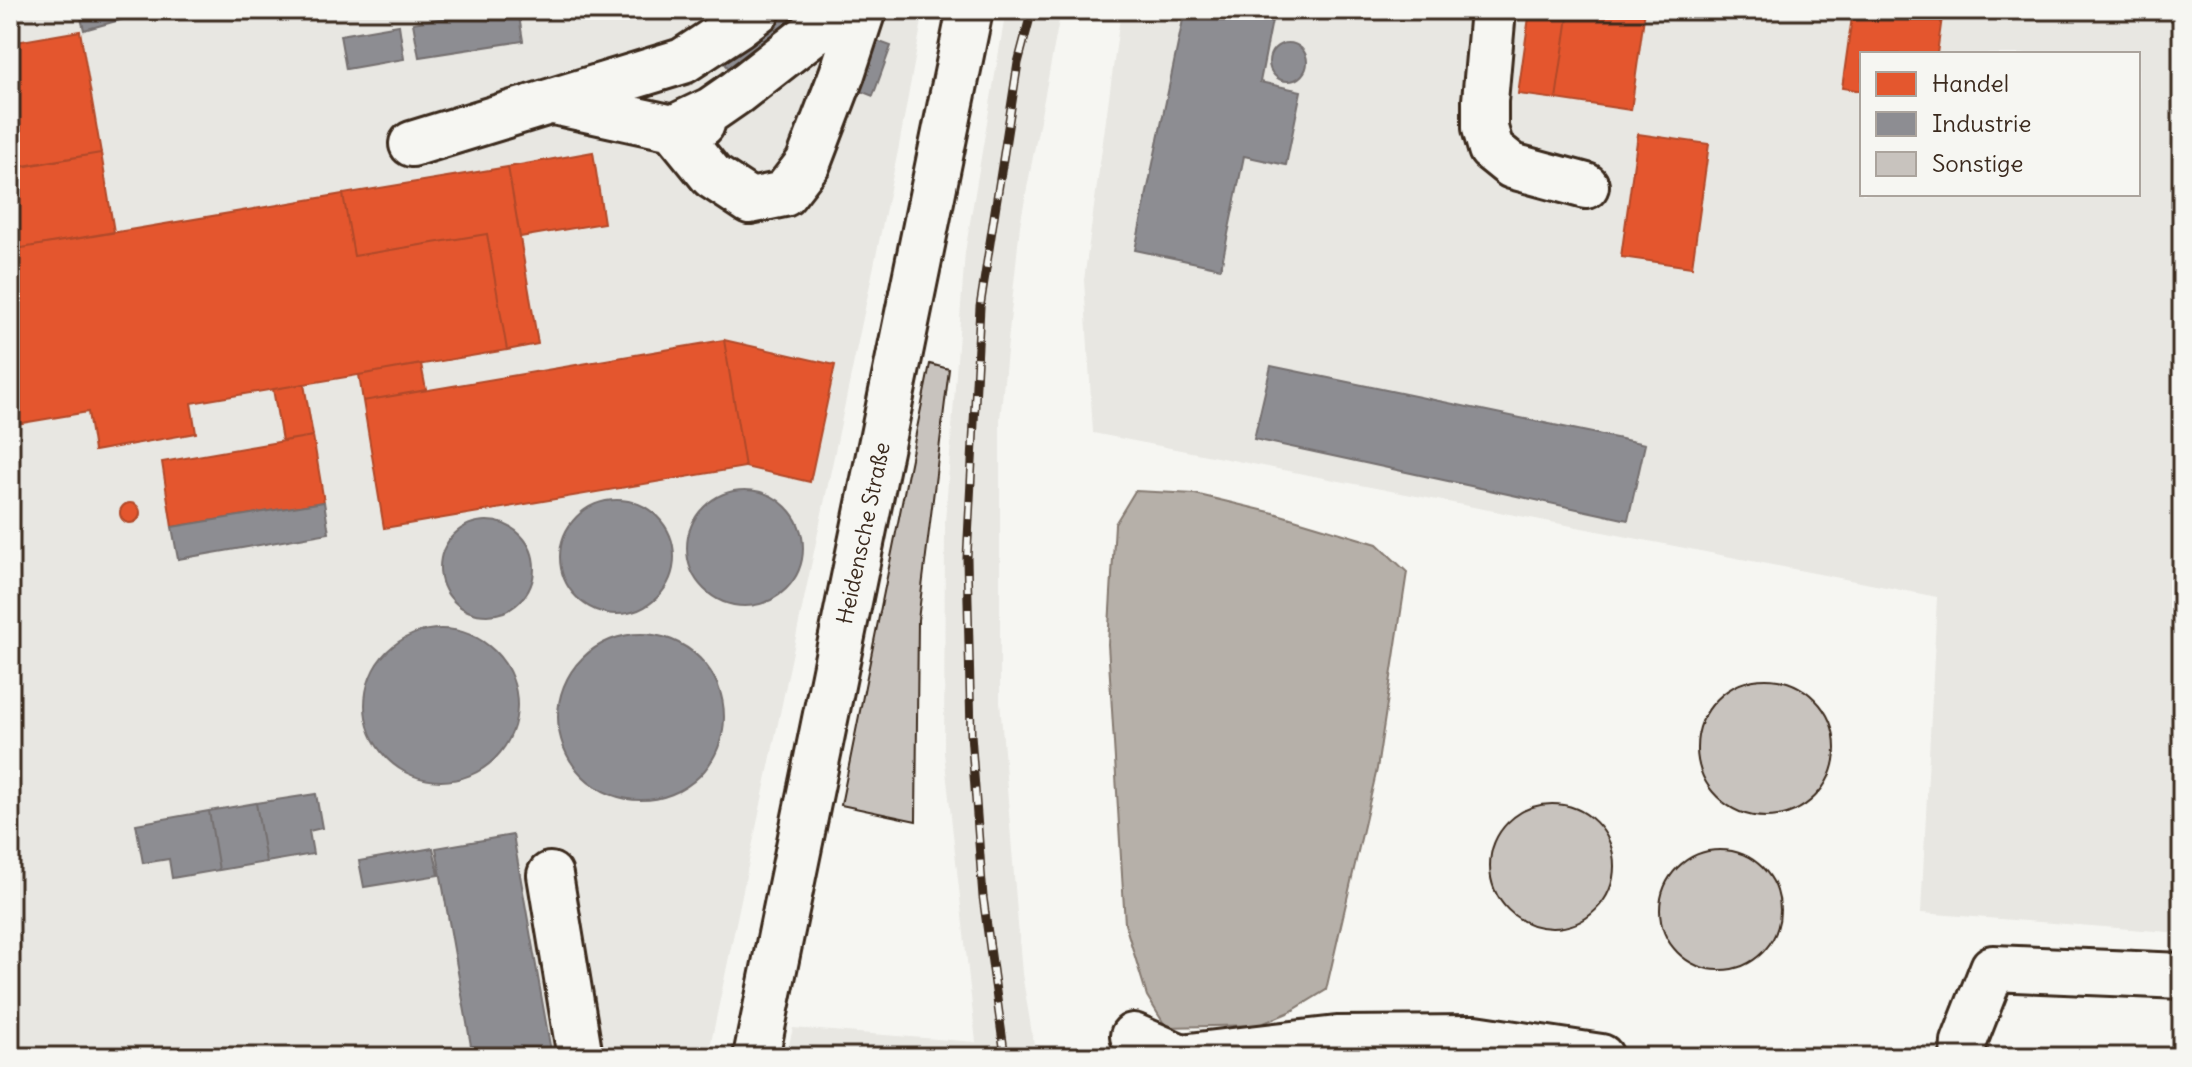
<svg xmlns="http://www.w3.org/2000/svg" width="2192" height="1067" viewBox="0 0 2192 1067" font-family="Delius,sans-serif">
<style>
.built{fill:#e8e7e2;fill-rule:evenodd}
.water{fill:#b6b0a9;stroke:#857a71;stroke-width:2}
.shops{fill:#e4572e;stroke:#b14a29;stroke-width:2}
.industry{fill:#8d8d92;stroke:#746f6f;stroke-width:2}
.building{fill:#c8c3be;stroke:#3b2a1e;stroke-width:2}
.lines{fill:none;stroke-linecap:round;stroke-linejoin:round}
.minor-casing{stroke:#3b2a1e;stroke-width:50}
.major-casing{stroke:#3b2a1e;stroke-width:50}
.minor{stroke:#f6f6f2;stroke-width:44}
.major{stroke:#f6f6f2;stroke-width:44}
.rail-casing{stroke:#3b2a1e;stroke-width:9}
.rail{stroke:#f6f6f2;stroke-width:6;stroke-dasharray:18;stroke-linecap:butt}
.labels{text-anchor:middle;dominant-baseline:central;stroke-width:8;stroke-linejoin:round;paint-order:stroke}
.street-label{font-size:22px;fill:#3b2a1e;stroke:#f6f6f2}
</style>
<rect width="100%" height="100%" fill="#f6f6f2"/>
<filter id="ink" filterUnits="userSpaceOnUse"><feTurbulence type="fractalNoise" baseFrequency=".0125" numOctaves="2"/><feDisplacementMap in="SourceGraphic" scale="16" xChannelSelector="R" yChannelSelector="G"/><feConvolveMatrix kernelMatrix="1 2 1 2 8 2 1 2 1" color-interpolation-filters="sRGB"/></filter>
<g filter="url(#ink)">
<path class="built" d="M10 10H924L898 151 708 1057H10Z
M1006 10H1061L1020 225 1000 420V702L1022 974 1036 1057H786L793 1028 976 1042 944 753 945 522 965 252Z
M1121 10H2182V933L1921 913 1937 597 1093 433 1084 280ZM1862 54H2138V194H1862Z"/>
<path class="water" d="M1135 491 1195 494 1274 513 1377 544 1407 572 1377 769 1326 990 1290 1012 1259 1025 1166 1027 1147 996 1125 924 1108 644 1115 524Z"/>
<path class="shops" d="M1530 10H1569L1556 99 1518 94Z
M1569 10H1645L1631 110 1556 99Z
M1853 10H1943L1937 54H1862V91L1842 88Z
M80 31 101 153 15 168 10 148V43Z
M1638 134 1709 144 1692 267 1621 257Z
M593 152 604 223 520 237 508 167Z
M101 153 114 232 10 250V168Z
M508 167 538 344 507 350 487 234 354 256 343 194Z
M343 194 354 256 487 234 507 350 191 403 196 433 94 451 88 412 10 425V250Z
M724 340 835 365 810 482 745 467Z
M724 340 745 467 384 528 363 401Z
M421 364 426 390 363 401 359 375Z
M304 384 313 436 282 441 273 389Z
M313 436 324 502 172 527 162 462Z
M120 513a10 10 0 1 1 20 0a10 10 0 1 1-20 0Z"/>
<path class="industry" d="M79 10H156L84 30Z
M494 10H518L523 41 419 57 413 23Z
M770 10H828L740 82 717 54Z
M1185 10H1274L1260 82 1301 91 1286 165 1244 156 1221 268 1135 250Z
M399 25 404 59 346 69 340 35Z
M866 37 891 46 873 96 850 87Z
M1269 62a19 19 0 1 1 38 0a19 19 0 1 1-38 0Z
M1271 366 1645 444 1628 520 1254 439Z
M687 548a58 58 0 1 1 116 0a58 58 0 1 1-116 0Z
M560 557a57 57 0 1 1 114 0a57 57 0 1 1-114 0Z
M324 502 329 533 178 559 172 527Z
M440 568a47 47 0 1 1 94 0a47 47 0 1 1-94 0Z
M365 705a76 76 0 1 1 152 0a76 76 0 1 1-152 0Z
M558 717a83 83 0 1 1 166 0a83 83 0 1 1-166 0Z
M316 794 322 828 309 831 313 854 266 862 256 803Z
M256 803 266 862 219 870 209 811Z
M209 811 219 870 172 878 169 859 143 863 136 824Z
M513 835 552 1057H473L436 848Z
M433 848 439 875 364 887 359 861Z"/>
<path class="building" d="M930 364 949 369 918 620 916 821 841 805Z
M1697 748a69 69 0 1 1 138 0a69 69 0 1 1-138 0Z
M1490 866a62 62 0 1 1 124 0a62 62 0 1 1-124 0Z
M1660 910a60 60 0 1 1 120 0a60 60 0 1 1-120 0Z"/>
<g class="lines">
<g class="minor-casing">
<path id="minor" d="M842 10 737 92 711 110 673 128 712 176 750 201 784 194 808 163 842 74 863 10
M1493 10 1485 101V128L1491 149 1512 166 1586 186
M554 102 673 128 702 124
M412 144 683 61 738 25 758 10
M550 875 580 1057
M1133 1036 1181 1057 1337 1039 1475 1038 1601 1057
M1963 1057 1964 1042 1993 968 2182 976"/>
</g>
<g class="major-casing">
<path id="major" d="M756 1057 970 10"/>
</g>
<use href="#minor" class="minor"/>
<use href="#major" class="major"/>
<g class="rail-casing">
<path id="rail" d="M1005 1057 983 897 971 734 967 558 980 307 1018 63 1032 10"/>
</g>
<use href="#rail" class="rail"/>
</g>
</g>
<g class="labels">
<g class="street-label">
<text transform="translate(863 533) rotate(-78)">Heidensche Straße</text>
</g>
</g>
<rect width="2192" height="1067" fill="none" stroke="#f6f6f2" stroke-width="40"/>
<rect x="20" y="20" width="2152" height="1027" fill="none" stroke="#3b2a1e" stroke-width="3" filter="url(#ink)"/>
<rect x="1860" y="52" width="280" height="144" fill="#f6f6f2" stroke="#aba49d" stroke-width="2"/>
<rect x="1876" y="72" width="40" height="24" fill="#e4572e" stroke="#aba49d" stroke-width="2"/>
<text x="1932" y="92" font-size="24" fill="#3b2a1e">Handel</text>
<rect x="1876" y="112" width="40" height="24" fill="#8d8d92" stroke="#aba49d" stroke-width="2"/>
<text x="1932" y="132" font-size="24" fill="#3b2a1e">Industrie</text>
<rect x="1876" y="152" width="40" height="24" fill="#c8c3be" stroke="#aba49d" stroke-width="2"/>
<text x="1932" y="172" font-size="24" fill="#3b2a1e">Sonstige</text>
</svg>
